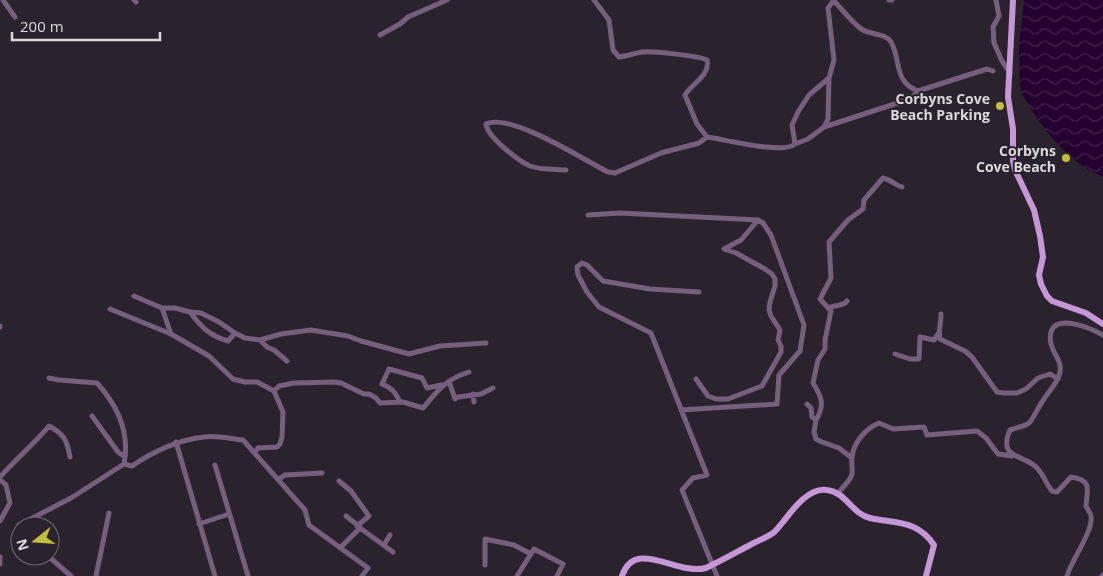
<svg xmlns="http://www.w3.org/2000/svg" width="1103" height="576" viewBox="0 0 1103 576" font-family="'Open Sans',sans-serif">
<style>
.water{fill:url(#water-waves)}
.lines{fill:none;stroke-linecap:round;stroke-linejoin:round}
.minor{stroke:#755f7d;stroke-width:5}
.major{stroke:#c597d6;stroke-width:6}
.poi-dot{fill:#c3bd3e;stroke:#2a232d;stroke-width:2}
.labels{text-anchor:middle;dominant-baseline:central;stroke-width:4;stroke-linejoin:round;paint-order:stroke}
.poi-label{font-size:14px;font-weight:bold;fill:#dcd8de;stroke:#2a232d;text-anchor:end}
</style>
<defs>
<pattern id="water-waves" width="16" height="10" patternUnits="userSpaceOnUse" patternTransform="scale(1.25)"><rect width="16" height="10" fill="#240030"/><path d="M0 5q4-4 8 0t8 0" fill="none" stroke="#43244e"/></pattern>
</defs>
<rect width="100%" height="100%" fill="#2a232d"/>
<path class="water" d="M1024 0H1103V177C1068 163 1038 124 1021 92L1020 85 1019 47Z"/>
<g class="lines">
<path class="minor" d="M3 0 15 17
M134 0 136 2
M594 0 609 20 613 50 619 57C627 56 635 53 643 52 653 51 700 56 707 60 711 75 691 84 685 95L697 124 707 137C724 139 783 155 795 144L792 125 798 112 809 95 829 78 834 60 828 8 834 0
M833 0C842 9 854 25 863 30 872 35 885 33 891 42 901 58 893 82 918 91L987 69 993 71
M889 0H892
M996 0 999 16 993 27 994 43 1002 61 1010 73
M380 35 400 24 408 17 447 0
M824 127 910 99 918 91
M795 144 808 139 824 127 828 119 829 78
M566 170C555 169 541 170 530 166 519 161 487 137 486 124 510 112 584 160 608 172L615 173 661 153 699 143 707 137
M588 215 620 213 758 220 763 223 771 235 804 325 800 351 779 375 777 404 681 410
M724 249 741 240 758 220
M699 292 650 289 603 281 587 265 582 263 577 267 578 275 587 292 599 307 651 333 707 475 693 478 682 490 717 576
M134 296 162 308
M829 308C835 304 843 307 847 301
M110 309 171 334 209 356 233 379 245 382H257L274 391 283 412 282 437 280 444 277 447 258 448 255 452
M190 312C201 327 210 336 228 341L235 333
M941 314C941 322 938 332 940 339L965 351 972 357 997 392 1003 393H1017L1026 389 1038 378 1050 374 1058 379
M0 326V327
M171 334 162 308H175L190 312 201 313 219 322 235 333 245 338 260 340 281 334 311 330 348 336 361 341 409 354 440 346 486 343
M260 340 267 347 274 350 287 361
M895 354 910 359H919L920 337 934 340 938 334
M696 379 708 396 716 399H728L762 386 781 352V346L778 340 780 330 771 316 769 310 770 302 775 286V279L772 274 765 269 736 253 724 249
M449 381 455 399 458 397 481 394 493 388
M274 391 279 386 294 383 334 382 341 383 364 394H369L376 398 380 403 403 402 423 408C439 389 445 380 469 372
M473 394 474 402
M400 402C395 392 392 388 382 384L389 369 422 378 427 388 441 385
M807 404 811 408 812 417 816 420 814 432 816 439 822 442 839 448 852 458
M92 416 118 452 125 457
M816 420C825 405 822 397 813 383L818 360 825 349V340L831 311 820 299 831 278 829 242 848 220 863 209 864 200 883 178C892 180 896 186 902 187
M176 442 215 576
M124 464 132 466C154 451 177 440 204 437 217 435 231 439 243 440L305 510 309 525 368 568 362 576
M215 465 248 576
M0 477C16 459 34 444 49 426 64 434 67 440 70 457
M279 479 285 475 322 473
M0 480 6 485 10 503 0 521
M339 481 351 491 369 516 357 526
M838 493C842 488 851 480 852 474 853 469 851 463 852 458 853 443 865 429 879 423L893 429 924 427 927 435 977 431 986 438 998 454 1012 456
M346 516 360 527
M199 524 229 514
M20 526 19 525 71 498 124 464C130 433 118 406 97 383L59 380 49 378
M384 545 390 535
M340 548 360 528 393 552
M48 556 71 576
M0 557V564
M485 565V539L514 545 531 554
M96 576 109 513
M517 576 534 549 563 564 557 576
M1067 576C1071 561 1094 530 1091 516 1091 513 1087 509 1086 506 1087 490 1093 480 1071 477L1057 492 1052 491C1046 484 1044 475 1037 468 1025 454 997 460 1010 430L1026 425 1030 422C1035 415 1038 408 1042 402 1048 392 1058 383 1060 372 1062 362 1055 356 1052 347 1050 343 1050 336 1051 332 1057 313 1092 329 1103 335
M1102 576 1103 575"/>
<path class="major" d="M1013 0 1008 97 1013 129V161L1015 170 1034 210 1040 236 1043 257 1039 275 1041 284 1047 296 1052 301 1086 313 1103 324
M622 576C635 537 677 576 706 568 721 561 735 553 750 545 757 541 766 538 773 533 777 530 780 525 783 522 793 509 809 487 827 490 846 492 852 514 870 518 897 524 917 520 934 545L926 576"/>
</g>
<g class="poi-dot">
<circle cx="1000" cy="106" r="5"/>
<circle cx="1066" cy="158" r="5"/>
</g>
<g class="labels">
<g class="poi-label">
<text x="990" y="98">Corbyns Cove<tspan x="990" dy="16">Beach Parking</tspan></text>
<text x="1056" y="150">Corbyns<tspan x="1056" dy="16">Cove Beach</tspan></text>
</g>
</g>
<g transform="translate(35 541) rotate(253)"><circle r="24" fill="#2a232d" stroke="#716b74"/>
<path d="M0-4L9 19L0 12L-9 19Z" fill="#c3bd3e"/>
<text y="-8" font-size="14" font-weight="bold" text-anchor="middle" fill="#dcd8de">N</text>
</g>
<path d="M12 32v8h148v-8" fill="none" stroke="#dcd8de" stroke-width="2.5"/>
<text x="20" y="32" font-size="15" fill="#dcd8de" stroke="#2a232d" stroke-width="4" paint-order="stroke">200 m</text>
</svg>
